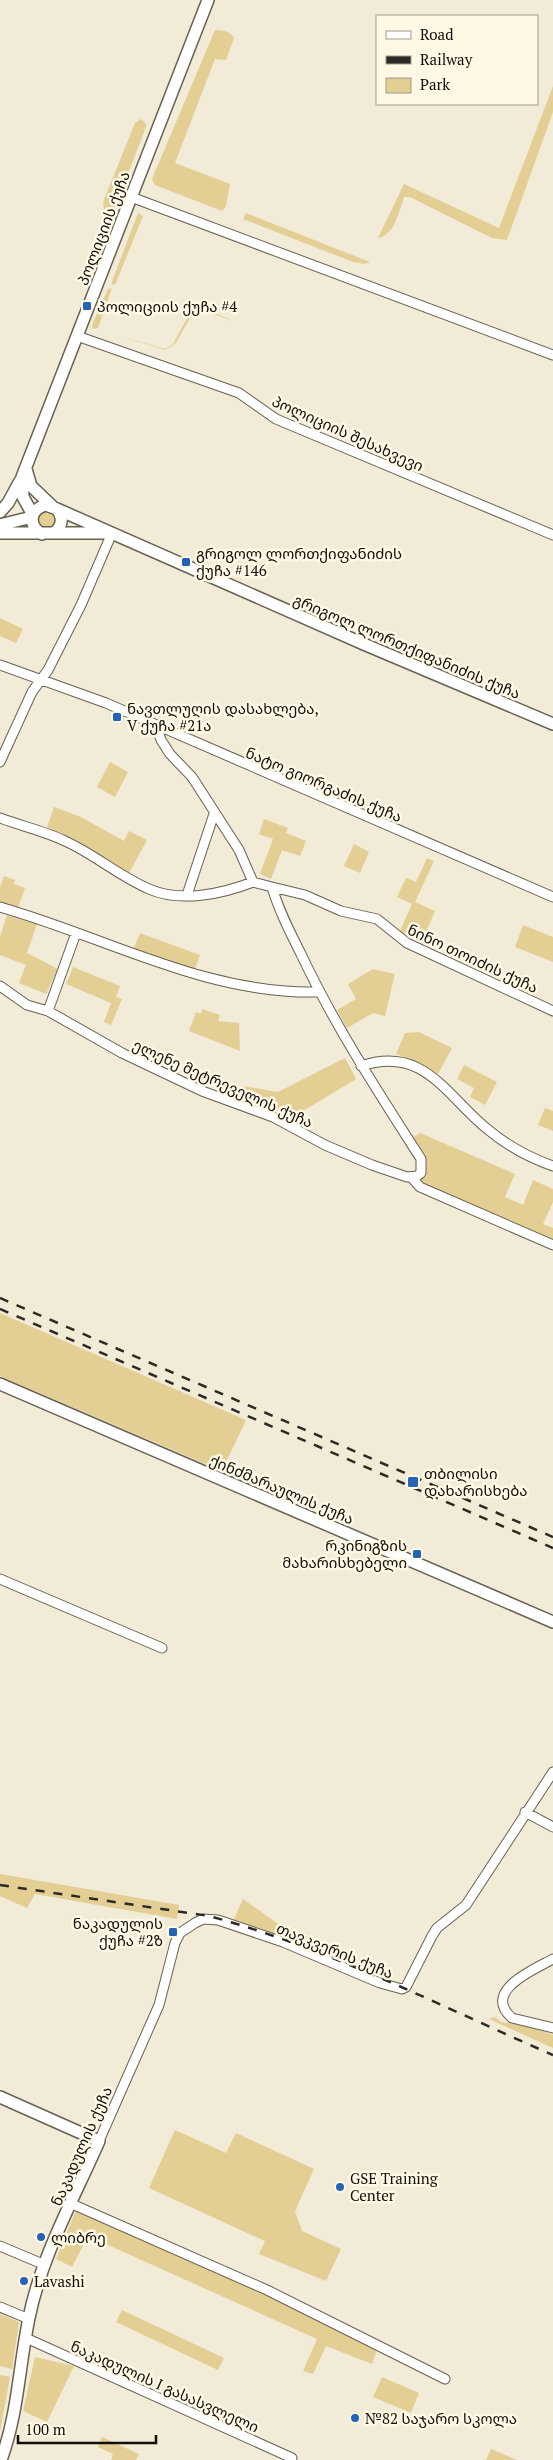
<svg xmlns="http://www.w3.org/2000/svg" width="553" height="2460" viewBox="0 0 553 2460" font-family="'PT Serif','Noto Sans Georgian',serif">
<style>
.green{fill:#e3cf94}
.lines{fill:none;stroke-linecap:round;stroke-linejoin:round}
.street-casing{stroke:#676151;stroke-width:11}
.secondary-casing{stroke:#676151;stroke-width:14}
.street{stroke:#fff;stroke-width:9}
.secondary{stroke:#fff;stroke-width:11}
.rail{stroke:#2d2a23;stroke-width:2.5;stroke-dasharray:9 9;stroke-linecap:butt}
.poi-dot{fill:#2563b5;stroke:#fef8e5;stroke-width:2}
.labels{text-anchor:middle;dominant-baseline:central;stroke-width:5;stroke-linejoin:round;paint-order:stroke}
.street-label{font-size:15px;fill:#100e08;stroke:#fef8e5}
.poi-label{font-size:15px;fill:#100e08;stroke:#fef8e5;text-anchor:start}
</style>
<rect width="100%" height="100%" fill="#f1ebd8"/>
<path class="green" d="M215 30C223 30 230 31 234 38L226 60 215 59 175 163 230 184 226 206 222 211 155 185 152 179Z
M553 86V112L507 240 492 238 410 197H404C399 211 395 235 378 238L404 184 499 228Z
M141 119 146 124V127L116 205 113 211 104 209 103 202 135 123Z
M138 213 143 216 115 285 111 284Z
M246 213 370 262 365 264 353 262 243 219Z
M112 288 98 328 93 329 92 325 108 289Z
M195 304 233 321 196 308 175 344 165 350 116 335 165 349 173 344Z
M39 519a8 8 0 1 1 16 0a8 8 0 1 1-16 0Z
M0 618 23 629 16 643 0 636Z
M110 762 128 772 115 797 97 787Z
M54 807 81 817 124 841 129 831 147 840 129 873 76 840 47 827Z
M264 819 288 828 286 833 306 841 300 856 282 850 271 879 260 874 273 839 259 834Z
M354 844 369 852 360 873 344 866Z
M427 858 434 861 415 902 435 911 422 941 400 931 412 904 397 897 406 878 416 882Z
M4 876 15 880 14 884 25 888 18 908 0 902V887Z
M7 915 37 924 27 953 58 969 46 994 19 983 26 965 0 955V937Z
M523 925 553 937V962L515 947Z
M140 933 200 955 194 971 134 948Z
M73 967 120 986 116 997 122 999 111 1025 104 1022 111 1003 66 984Z
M373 969 395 974 385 1016 373 1013 347 1028 337 1010 356 999 348 984Z
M202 1009 220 1015 218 1021 239 1023 240 1051 189 1031 196 1012 201 1014Z
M419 1032 452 1048 438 1074C423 1073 411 1058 396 1054L405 1033Z
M345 1058 356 1079 293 1117 243 1098V1086L278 1092Z
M464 1065 497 1082 485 1105 470 1097 474 1088 457 1079Z
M545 1108 553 1111V1131L538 1125Z
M420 1133 515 1174 505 1197 523 1205 533 1180 553 1189V1202L543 1224 553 1228V1240L422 1184 419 1180C436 1169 420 1150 412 1138Z
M0 1313 246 1420 222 1471 0 1376Z
M0 1874 179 1905 177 1919 35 1894 27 1908 0 1896Z
M243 1899 298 1938 329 1955 401 1985 397 1986 233 1921Z
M495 2017 501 2022 525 2025 553 2035V2048L489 2019Z
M175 2130 226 2153 236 2133 314 2169 295 2211 302 2231 341 2249 326 2281 259 2254 265 2241 149 2188Z
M76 2210 269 2296 377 2350 372 2364 326 2346 313 2374 303 2371 317 2339 88 2236 72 2267 56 2259Z
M122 2310 224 2358 218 2370 116 2322Z
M0 2314 19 2322 12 2369 0 2366Z
M35 2357 74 2366 47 2422 23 2411Z
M0 2375 10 2377 0 2431Z
M382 2377 419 2393 411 2413 373 2397Z
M102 2437 139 2454 136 2460H111L113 2454 98 2447Z
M491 2449 517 2460H486Z"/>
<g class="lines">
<g class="street-casing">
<path id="street" d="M131 197 553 355
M77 336 239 393 276 419 553 535
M0 665 106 703 553 897
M0 762 32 692 48 670 81 605 112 533
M0 818C21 826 45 831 65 841 94 854 119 876 149 889 181 903 222 894 253 882
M272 887 305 895 341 911 377 919 407 943 553 1011
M187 895 214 814
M0 907C106 937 206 995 319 992
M0 986 27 1005 48 1011 122 1053 202 1091 273 1117 325 1145 372 1165 407 1177 417 1176 421 1173V1159C378 1092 335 1026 301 954 290 932 279 911 272 887L253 882 239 850 192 777 170 754 161 740 157 727
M48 1011 76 933
M361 1066C423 1045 446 1095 486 1128 505 1144 530 1158 553 1166
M411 1177 420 1187 553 1245
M0 1579 162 1648
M525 1812 553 1827
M553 1959C535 1969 481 1991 512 2018L553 2028
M99 2141 159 2005 175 1943 180 1933 195 1923 203 1919 218 1920 283 1942 380 1983 402 1989 406 1987 432 1936 437 1928 466 1905 553 1772
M72 2204 267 2290 445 2379
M0 2246 45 2265
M0 2307 29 2319
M26 2338 292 2458 291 2460"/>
</g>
<g class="secondary-casing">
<path id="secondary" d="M26 469 31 486 52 506
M57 509 366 645 553 724
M0 512 8 503 20 481
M33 515 23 497 22 477 208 0
M0 525 32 517
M0 533H108
M42 534C27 525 30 509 46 505L57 509C64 518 62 526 54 533
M0 1384 553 1622
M0 2097 99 2141C74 2198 41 2257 29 2318 19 2366 18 2414 1 2460"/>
</g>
<use href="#street" class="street"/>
<use href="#secondary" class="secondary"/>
<path class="rail" d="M0 1298 553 1537
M0 1309 553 1548
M0 1885 209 1916C328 1948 440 2006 553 2055"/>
</g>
<g class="poi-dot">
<rect x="82" y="301" width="10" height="10" rx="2.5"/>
<rect x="181" y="557" width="10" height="10" rx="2.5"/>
<rect x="112" y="712" width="10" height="10" rx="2.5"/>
<rect x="407" y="1476" width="12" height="12" rx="2.5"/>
<rect x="412" y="1549" width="10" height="10" rx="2.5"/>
<rect x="168" y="1927" width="10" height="10" rx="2.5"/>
<circle cx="340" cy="2187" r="5"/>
<circle cx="41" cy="2237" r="5"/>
<circle cx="24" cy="2281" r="5"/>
<circle cx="355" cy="2418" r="5"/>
</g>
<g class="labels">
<g class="street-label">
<text transform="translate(103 228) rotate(-69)">პოლიციის ქუჩა</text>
<text transform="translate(348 433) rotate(24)">პოლიციის შესახვევი</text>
<text transform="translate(407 646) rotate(23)">გრიგოლ ლორთქიფანიძის ქუჩა</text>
<text transform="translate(324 784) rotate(23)">ნატო გიორგაძის ქუჩა</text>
<text transform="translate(473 958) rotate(25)">ნინო თოიძის ქუჩა</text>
<text transform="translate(223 1083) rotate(24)">ელენე მეტრეველის ქუჩა</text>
<text transform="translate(282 1489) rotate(23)">ქინძმარაულის ქუჩა</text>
<text transform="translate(335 1950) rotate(22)">თავკვერის ქუჩა</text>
<text transform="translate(81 2146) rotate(-66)">ნაკადულის ქუჩა</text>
<text transform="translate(165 2386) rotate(24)">ნაკადულის I გასასვლელი</text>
</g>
<g class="poi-label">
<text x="97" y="306">პოლიციის ქუჩა #4</text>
<text x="196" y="553">გრიგოლ ლორთქიფანიძის<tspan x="196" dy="17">ქუჩა #146</tspan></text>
<text x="127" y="708">ნავთლუღის დასახლება,<tspan x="127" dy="17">V ქუჩა #21ა</tspan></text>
<text x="424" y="1473">თბილისი<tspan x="424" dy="17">დახარისხება</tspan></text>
<text x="407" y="1545" text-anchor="end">რკინიგზის<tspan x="407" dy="17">მახარისხებელი</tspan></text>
<text x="163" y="1923" text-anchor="end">ნაკადულის<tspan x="163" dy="17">ქუჩა #2ზ</tspan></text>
<text x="350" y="2178">GSE Training<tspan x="350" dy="17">Center</tspan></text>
<text x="51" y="2237">ლიბრე</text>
<text x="34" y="2281">Lavashi</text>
<text x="365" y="2418">№82 საჯარო სკოლა</text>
</g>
</g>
<rect x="376" y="15" width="162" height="90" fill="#fef8e5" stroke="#9f9a8d"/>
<rect x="386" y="31" width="25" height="8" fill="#ffffff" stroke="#9f9a8d"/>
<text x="420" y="40" font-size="15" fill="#100e08">Road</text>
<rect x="386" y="56" width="25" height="8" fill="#2d2a23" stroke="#9f9a8d"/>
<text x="420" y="65" font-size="15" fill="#100e08">Railway</text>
<rect x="386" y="78" width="25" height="15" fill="#e3cf94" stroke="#9f9a8d"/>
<text x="420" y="90" font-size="15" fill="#100e08">Park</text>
<path d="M18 2435v8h138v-8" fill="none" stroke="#100e08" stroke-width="2.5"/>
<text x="25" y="2435" font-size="15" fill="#100e08" stroke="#fef8e5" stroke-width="4" paint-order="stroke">100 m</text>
</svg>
